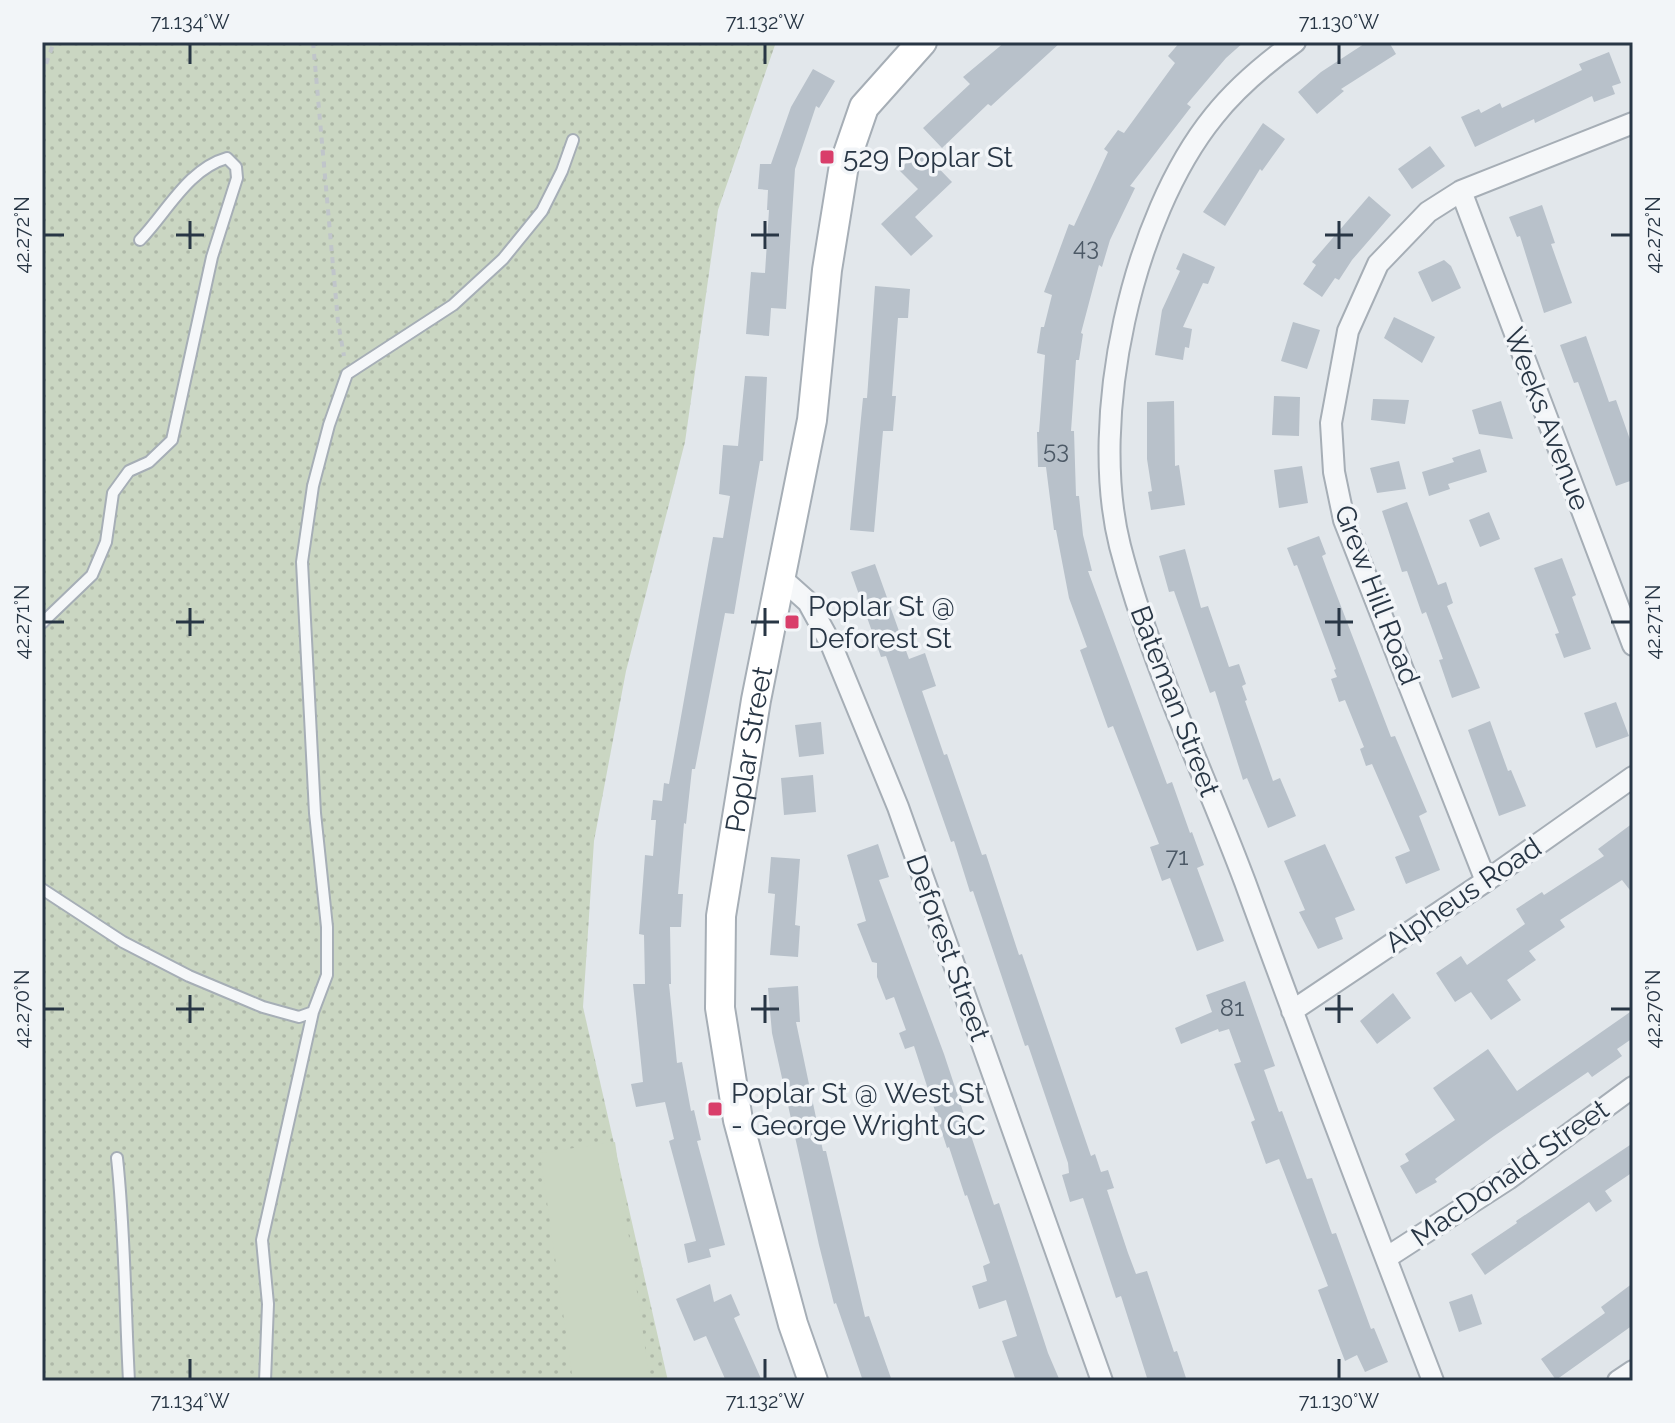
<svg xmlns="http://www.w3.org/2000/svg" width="1675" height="1423" viewBox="0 0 1675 1423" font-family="Raleway,sans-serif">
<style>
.grass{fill:url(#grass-dots)}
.pitch{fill:#cad6c2}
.building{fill:#b8c1ca}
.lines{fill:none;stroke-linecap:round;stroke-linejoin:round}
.lane-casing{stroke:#a6aeb6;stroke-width:14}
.street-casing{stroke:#a6aeb6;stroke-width:24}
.secondary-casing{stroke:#a6aeb6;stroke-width:32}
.path{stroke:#c0c5ca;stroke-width:4;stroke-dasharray:6 6;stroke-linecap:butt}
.lane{stroke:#f5f7f9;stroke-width:10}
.street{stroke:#f5f7f9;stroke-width:20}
.secondary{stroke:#fff;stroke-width:28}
.ticks{fill:none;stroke:#283645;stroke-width:3}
.poi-dot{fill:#d93e6a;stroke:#f2f5f8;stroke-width:3}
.labels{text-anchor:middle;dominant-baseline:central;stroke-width:7;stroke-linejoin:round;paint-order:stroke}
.number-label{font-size:24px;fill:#4c5966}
.poi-label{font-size:28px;fill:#283645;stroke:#f2f5f8;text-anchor:start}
.street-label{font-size:28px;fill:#283645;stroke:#f2f5f8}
.neatline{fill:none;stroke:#283645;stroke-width:3}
.ticks-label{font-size:20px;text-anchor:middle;fill:#283645}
</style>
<defs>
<pattern id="grass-dots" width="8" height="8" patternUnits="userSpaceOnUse" patternTransform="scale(2)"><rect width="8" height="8" fill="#cad6c2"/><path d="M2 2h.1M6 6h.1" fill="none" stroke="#aeb8a8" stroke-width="1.8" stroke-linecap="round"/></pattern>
</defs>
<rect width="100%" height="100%" fill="#e2e7eb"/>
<path class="grass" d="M42 42H776L718 210 685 442 626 671 594 841 583 1007 668 1381H42Z"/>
<path class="pitch" d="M615 1142 650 1381H573L540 1153Z"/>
<path class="building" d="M1005 42H1061L991 106 988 104 942 148 923 128 970 84 963 77Z
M1180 42H1244L1226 58 1187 104 1191 107 1130 186 1135 188 1110 240 1102 267 1099 265 1081 333 1083 334 1079 360H1076L1071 431H1074L1076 496H1079L1083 535 1092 571H1088L1167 784 1172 782 1190 833 1192 832 1204 865 1197 868 1224 941 1197 951 1170 878 1162 881 1150 847 1159 844 1113 726 1108 728 1080 650 1087 647 1069 598 1056 530H1054L1046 467H1038L1037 432H1039L1045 355 1037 353 1041 327H1044L1052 295 1044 292 1069 224 1074 226 1108 152 1104 149 1118 130 1124 133 1175 63 1168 56Z
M1367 42H1389L1396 54 1341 89 1344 91 1317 114 1298 92 1321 72Z
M1609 52 1621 83 1612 86 1615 94 1594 102 1592 96 1535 123 1534 119 1475 147 1461 117 1479 109 1481 113 1500 103 1502 108 1582 70 1579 64Z
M813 69 835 81 819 108 816 106 795 169 786 309 771 308 769 336 746 334 751 272 765 273 769 210H767L768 190 758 189 760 164H771L791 107Z
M1263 123 1285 139 1262 171 1260 169 1225 226 1203 212Z
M1430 146 1445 166 1412 189 1398 169Z
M920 149 952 182 915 217 933 236 911 256 881 224 918 189 899 170Z
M1369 196 1391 215 1352 260 1339 280 1335 278 1322 297 1303 284 1316 265 1312 262Z
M1542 205 1555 243 1551 244 1572 303 1544 313 1520 236 1517 237 1509 217Z
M1183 253 1215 267 1208 284 1203 283 1183 327 1192 329 1189 348 1185 347 1183 360 1155 355 1162 310 1180 271 1176 269Z
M1444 260 1451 266 1461 288 1432 302 1418 272Z
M875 286 910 289 908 318H898L892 396H896L893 431H883L874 532 850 530 863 398H867Z
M1394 317 1435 337 1422 363 1384 338Z
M1293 322 1320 330 1307 369 1281 361Z
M1586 336 1609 402 1616 400 1633 448V480L1616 486 1578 382 1574 383 1560 345Z
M745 376 767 377 763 461H760L734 614 725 613 695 769H692L686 824 684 823 678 894H683L681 927H670L671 984H669L677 1063 682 1062 691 1111 694 1110 701 1140 697 1141 725 1245 709 1249 711 1257 688 1263 684 1244 696 1241 669 1141 674 1139 665 1102 636 1107 631 1084 643 1082 633 984H645L644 935 639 934 645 855 653 856 656 820H651L653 800 662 801 664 783 669 784 713 537 723 538 730 496 719 494 723 445 738 446Z
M1274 396 1300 397 1299 436 1272 435Z
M1373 399 1409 400 1405 424 1371 420Z
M1174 401 1175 466 1179 465 1185 505 1151 510 1148 492 1152 491 1147 459V402Z
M1501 401 1513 439 1479 434 1472 410Z
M1480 449 1487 472 1448 484 1450 489 1429 496 1422 472 1454 462 1452 458Z
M1399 461 1406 489 1377 493 1370 468Z
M1302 466 1308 503 1279 508 1274 470Z
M1407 502 1438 585 1446 582 1453 603 1447 606 1480 688 1452 698 1439 660 1443 659 1426 612 1422 614 1407 571 1402 572 1382 511Z
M1489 512 1500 539 1480 547 1469 520Z
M1319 536 1326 554 1322 556 1329 575 1391 737 1395 736 1427 812 1419 816 1440 870 1406 884 1395 857 1410 851 1372 764 1366 766 1360 749 1364 747 1345 700 1339 702 1331 679 1337 677 1334 670 1336 669 1297 565 1294 566 1287 548Z
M1185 549 1201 608 1208 606 1229 667 1239 664 1246 684 1242 686 1247 700 1245 701 1273 781 1280 778 1296 816 1268 828 1247 778 1243 780 1215 691 1210 693 1174 591 1169 592 1159 556Z
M1562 558 1576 595 1572 597 1591 649 1564 658 1555 634 1559 633 1534 568Z
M875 564 909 659 925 653 936 686 922 691 944 755 947 754 982 855 986 854 1019 955 1022 954 1091 1156 1095 1154 1101 1172 1108 1170 1114 1188 1107 1190 1128 1253 1136 1274 1147 1271 1174 1352 1177 1351 1187 1381H1148L1121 1296 1116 1298 1083 1198 1070 1202 1062 1175 1069 1173 1068 1163 1028 1045 1025 1046 973 891 970 892 954 841 951 842 886 656 881 657 851 572Z
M1616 702 1629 736 1596 748 1584 713Z
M1490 721 1508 771 1511 770 1526 806 1499 816 1468 730Z
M821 722 824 754 799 757 795 725Z
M813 775 816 812 784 815 781 778Z
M1633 823V894L1622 880 1560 920 1565 927 1529 951 1536 960 1507 980 1521 1000 1491 1020 1471 992 1455 1002 1436 973 1461 956 1467 965 1525 924 1516 909 1542 892 1544 895 1604 856 1598 849Z
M878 844 889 877 879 880 944 1054 994 1205 999 1203 1048 1353 1060 1381H1016L1002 1341 1017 1336 1006 1300 979 1309 972 1286 987 1281 983 1266 990 1263 967 1195 965 1196 949 1147 947 1148 914 1046 905 1049 899 1033 906 1030 894 997 886 1000 877 977V963L872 962 857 924 866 921 847 855Z
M1325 844 1355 910 1335 918 1343 939 1318 949 1299 912 1305 910 1284 861Z
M771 857 800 859 795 925 800 926 798 957 770 955 775 894 768 893Z
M1245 981 1275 1066 1264 1070 1279 1112 1282 1111 1307 1179 1312 1178 1332 1234 1336 1233 1371 1329 1374 1328 1388 1362 1365 1372 1357 1355 1345 1361 1338 1343 1318 1290 1328 1286 1279 1159 1266 1164 1251 1122 1255 1120 1234 1064 1241 1062 1229 1029 1219 1032 1218 1029 1181 1044 1175 1028 1212 1012 1206 995Z
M798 986 800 1022H796L823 1151H826L865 1317 869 1316 892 1381H863L836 1303 834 1304 819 1245 772 1033 768 988Z
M1393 993 1411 1018 1377 1044 1360 1021Z
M1633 1010V1038L1617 1049 1622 1056 1592 1077 1588 1072 1494 1136 1435 1179 1437 1182 1416 1194 1400 1166 1409 1161 1405 1154 1455 1120 1433 1088 1488 1049 1517 1091Z
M1633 1143V1172L1605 1191 1612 1201 1596 1212 1589 1202 1485 1275 1471 1254 1517 1223 1516 1221Z
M1633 1283V1325L1556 1380 1541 1359 1605 1313 1601 1307Z
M710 1284 714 1302 731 1294 740 1315 734 1318 762 1381H726L706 1336 694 1341 676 1299Z
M1472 1294 1482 1324 1459 1332 1449 1302Z"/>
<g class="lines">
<g class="lane-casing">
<path id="lane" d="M42 623 92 575 106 542 113 493 129 471 149 462 172 440 212 257 237 178 236 167 227 158C188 169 167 212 140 240
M42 889 123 942 189 976 263 1007 299 1017 313 1012
M117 1158C125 1232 125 1307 129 1381
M265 1381 268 1304 262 1240 313 1012 327 975V927L315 813 302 562 313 486 329 425 347 374 453 305 503 259 542 211 562 171 573 140"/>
</g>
<g class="street-casing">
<path id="street" d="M1295 42C1266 63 1237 87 1214 116 1132 217 1088 419 1120 546 1150 662 1203 770 1245 882 1306 1049 1369 1215 1433 1381
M1461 191 1633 645
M780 577 808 602 831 644 898 807 1102 1381
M1486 881 1344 520 1334 472 1331 423 1348 331 1378 264 1428 212 1461 191 1633 123
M1292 1011 1486 881 1633 777
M1386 1258 1508 1179 1633 1087
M1618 1381 1633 1371"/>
</g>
<g class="secondary-casing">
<g id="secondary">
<path id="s1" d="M813 1381 793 1324 738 1120 720 1008 721 916 756 700 812 420 827 270 844 165 864 107 922 42"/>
</g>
</g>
<path class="path" d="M313 42 338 322 344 356
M42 75 54 42"/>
<use href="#lane" class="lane"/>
<use href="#street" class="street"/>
<use href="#secondary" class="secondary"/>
</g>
<path class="ticks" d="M190 44V64M765 44V64M1339 44V64M190 221V249M765 221V249M1339 221V249M44 235H64M176 235H204M751 235H779M1325 235H1353M1611 235H1631M190 608V636M765 608V636M1339 608V636M44 622H64M176 622H204M751 622H779M1325 622H1353M1611 622H1631M190 995V1023M765 995V1023M1339 995V1023M44 1009H64M176 1009H204M751 1009H779M1325 1009H1353M1611 1009H1631M190 1359V1379M765 1359V1379M1339 1359V1379"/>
<g class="poi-dot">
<rect x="819" y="149" width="16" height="16" rx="4"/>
<rect x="784" y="614" width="16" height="16" rx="4"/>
<rect x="707" y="1101" width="16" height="16" rx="4"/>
</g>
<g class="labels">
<g class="number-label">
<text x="1086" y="246">43</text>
<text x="1056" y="449">53</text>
<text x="1177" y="856">71</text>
<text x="1232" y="1007">81</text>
</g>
<g class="poi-label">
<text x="843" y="157">529 Poplar St</text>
<text x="808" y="606">Poplar St @<tspan x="808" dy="32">Deforest St</tspan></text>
<text x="731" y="1093">Poplar St @ West St<tspan x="731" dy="32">- George Wright GC</tspan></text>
</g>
<g class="street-label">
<text transform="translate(1547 419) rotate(69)">Weeks Avenue</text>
<text transform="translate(1377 595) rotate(69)">Grew Hill Road</text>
<text transform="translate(1175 701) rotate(69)">Bateman Street</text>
<text stroke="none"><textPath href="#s1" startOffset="646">Poplar Street</textPath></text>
<text transform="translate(1463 895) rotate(-34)">Alpheus Road</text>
<text transform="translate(948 948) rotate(70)">Deforest Street</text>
<text transform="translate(1510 1173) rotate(-35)">MacDonald Street</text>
</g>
</g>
<rect width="1675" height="1423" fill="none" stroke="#f2f5f8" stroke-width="88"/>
<rect x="44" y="44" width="1587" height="1335" class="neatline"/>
<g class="ticks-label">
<text x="190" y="29">71.134°W</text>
<text x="765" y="29">71.132°W</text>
<text x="1339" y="29">71.130°W</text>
<text transform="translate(22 235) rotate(-90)" y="7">42.272°N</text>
<text transform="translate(1653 235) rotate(-90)" y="7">42.272°N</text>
<text transform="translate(22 622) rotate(-90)" y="7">42.271°N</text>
<text transform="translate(1653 622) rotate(-90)" y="7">42.271°N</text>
<text transform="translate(22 1009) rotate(-90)" y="7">42.270°N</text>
<text transform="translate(1653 1009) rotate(-90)" y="7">42.270°N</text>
<text x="190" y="1408">71.134°W</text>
<text x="765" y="1408">71.132°W</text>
<text x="1339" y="1408">71.130°W</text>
</g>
</svg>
